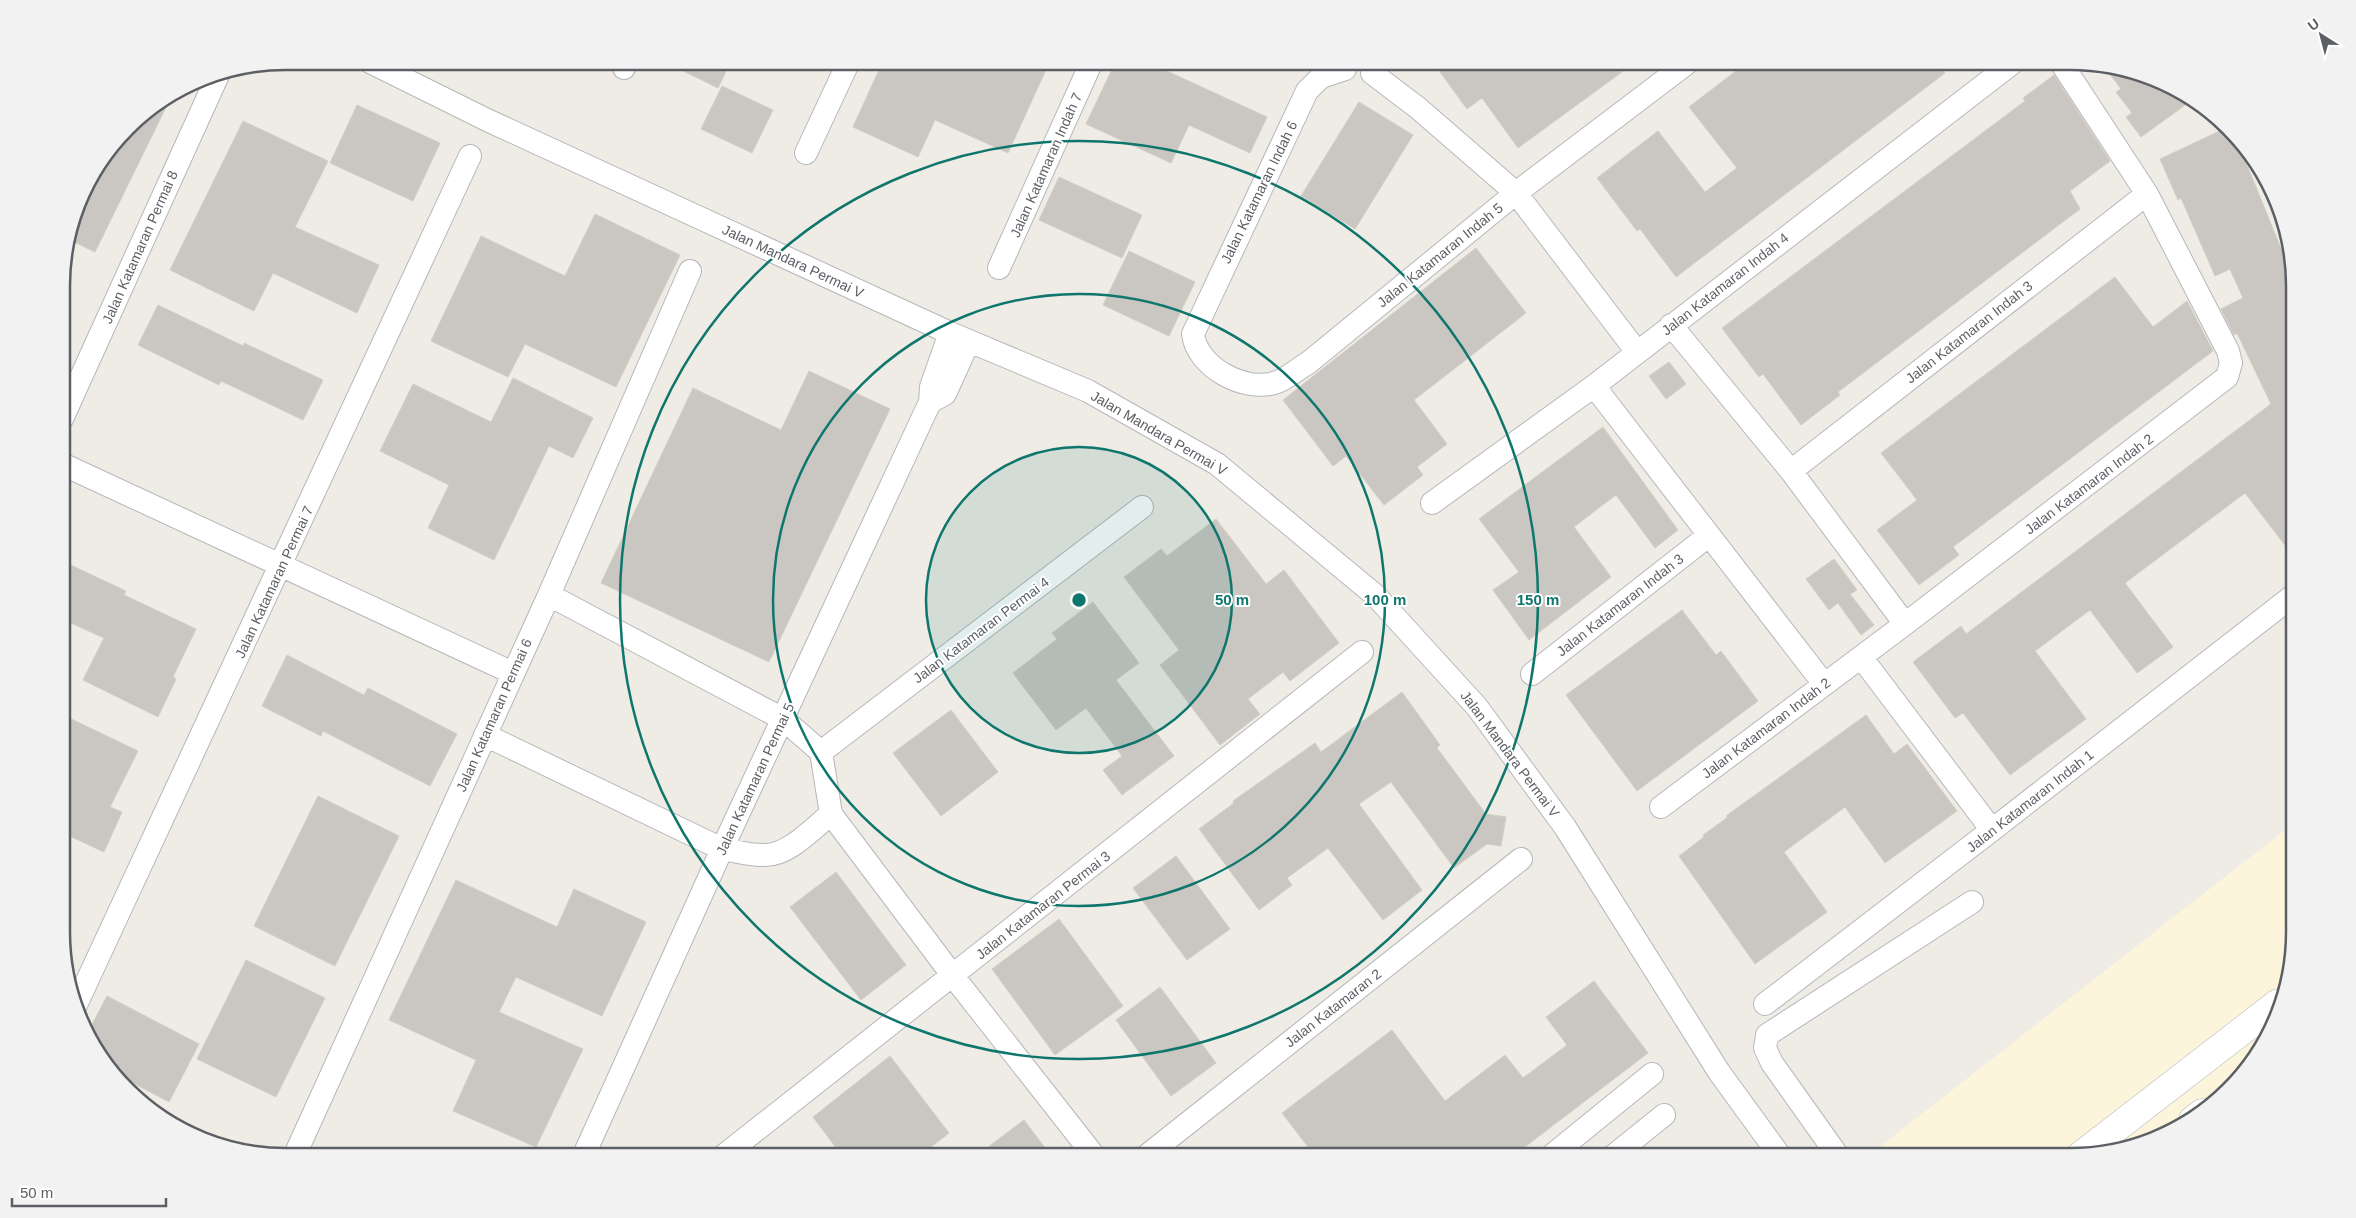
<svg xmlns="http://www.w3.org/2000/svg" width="2356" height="1218" viewBox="0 0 2356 1218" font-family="Helvetica,sans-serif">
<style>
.commercial{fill:#fdf5db}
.building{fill:#cac7c2;stroke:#d3cec3}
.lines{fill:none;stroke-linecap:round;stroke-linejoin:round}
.minor-casing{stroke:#b5b7bb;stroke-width:24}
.tertiary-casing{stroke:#b5b7bb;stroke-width:29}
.minor{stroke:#fff;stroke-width:22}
.tertiary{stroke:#fff;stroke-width:28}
.ring{fill:none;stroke:#0f766e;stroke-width:2.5}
.labels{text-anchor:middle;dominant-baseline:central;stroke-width:4;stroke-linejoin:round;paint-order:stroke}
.street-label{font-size:14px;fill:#5c6065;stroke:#fff}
.rim{fill:none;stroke:#5c6065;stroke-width:2.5}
.centre{fill:#0f766e;stroke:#fff;stroke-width:2.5}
.ring-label{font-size:15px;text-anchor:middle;font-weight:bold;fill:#0f766e;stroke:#fff;stroke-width:4;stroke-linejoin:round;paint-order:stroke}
</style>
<rect width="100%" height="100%" fill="#eeece4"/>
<path class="commercial" d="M2294 823 2295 933 2272 1031 2239 1080 2195 1119 2143 1145 2085 1156H1868Z"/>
<path class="building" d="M663 61H731L718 88Z
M883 61H1050L1008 153 935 120 918 157 853 127Z
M1116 61H1145L1267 117 1250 153 1189 125 1171 163 1086 124Z
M1432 61H1637L1518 148 1482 98 1467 109Z
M1749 61H1956L1943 71 1945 73 1676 277 1640 229 1637 231 1597 178 1658 131 1705 192 1737 168 1689 107Z
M2106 69 2169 84 2188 103 2141 137 2126 117 2132 113 2116 92 2121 89Z
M2054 75 2110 161 2070 191 2080 209 1838 392 1840 395 1801 425 1763 374 1759 377 1722 328 2025 101 2023 98Z
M722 86 773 110 752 153 701 129Z
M172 95 95 252 70 240 85 186 137 117Z
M1359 102 1413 135 1355 229 1301 196Z
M357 105 440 143 413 201 330 163Z
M243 121 328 161 295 227 379 265 357 313 273 273 254 311 170 270Z
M2224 129 2232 136 2249 170 2282 251 2289 248 2293 257 2294 557 2245 493 2125 583 2173 647 2137 673 2090 610 2035 651 2086 719 2010 775 1963 713 1955 718 1913 662 1961 626 1966 634 2271 404 2237 333 2234 335 2221 309 2243 298 2230 269 2215 276 2181 198 2178 200 2160 159Z
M1059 177 1142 215 1122 258 1039 220Z
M595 214 680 255 616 387 525 344 508 377 431 341 481 236 565 276Z
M1476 248 1526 313 1414 400 1447 444 1417 467 1423 475 1384 505 1346 456 1333 466 1283 400Z
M1129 251 1195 282 1169 336 1103 305Z
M2115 277 2153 327 2187 301 2213 351 1953 547 1959 555 1919 585 1877 530 1917 500 1881 453Z
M158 305 243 346 244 343 323 380 303 420 221 381 219 385 138 345Z
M1669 362 1686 384 1666 399 1649 376Z
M809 371 890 409 769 662 601 583 693 388 781 430Z
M513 378 593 418 573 458 549 446 494 560 428 528 449 485 380 451 413 384 491 422Z
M1603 427 1678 530 1655 548 1616 495 1596 510 1574 527 1611 577 1529 640 1493 590 1519 572 1479 519Z
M1216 519 1266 584 1284 570 1339 643 1290 681 1283 672 1248 699 1260 714 1220 745 1160 665 1179 650 1124 577 1161 549 1167 556Z
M1834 559 1857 590 1850 594 1874 625 1861 635 1838 603 1829 610 1806 579Z
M62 561 126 591 124 595 196 629 173 677 176 679 158 717 83 680 104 638 62 619Z
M1093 602 1139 663 1116 680 1174 756 1122 795 1103 770 1122 756 1086 708 1056 730 1013 673 1057 639 1052 633Z
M1682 610 1716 655 1721 651 1758 701 1637 791 1566 695Z
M287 655 364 695 368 688 457 734 430 786 323 731 321 736 262 706Z
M1402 692 1440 745 1437 748 1486 814 1506 817 1501 846 1487 844 1454 868 1391 782 1359 804 1422 890 1383 920 1328 848 1287 878 1292 885 1259 910 1199 829 1234 803 1233 801 1315 743 1321 752Z
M951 710 998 772 941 816 893 753Z
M63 715 138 751 110 807 122 812 104 852 63 833Z
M1866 715 1894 754 1907 744 1957 811 1885 863 1845 807 1784 852 1827 912 1755 964 1679 856 1704 837 1703 835 1728 817 1726 816Z
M318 796 399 836 335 966 254 926Z
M1176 856 1230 929 1187 960 1133 888Z
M836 872 906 965 861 1000 790 907Z
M456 880 557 927 574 889 646 922 602 1016 516 977 499 1012 583 1049 536 1147 453 1111 476 1060 389 1020Z
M1059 919 1123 1006 1055 1055 992 969Z
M246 960 325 998 276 1097 197 1059Z
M1594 981 1648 1053 1513 1156H1315L1282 1113 1392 1030 1445 1101 1505 1055 1523 1078 1567 1045 1546 1017Z
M1160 987 1216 1063 1171 1096 1116 1020Z
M107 996 199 1044 169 1102 107 1069 87 1034Z
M890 1056 949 1133 918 1157H843L813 1117Z
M1024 1120 1052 1157H975Z"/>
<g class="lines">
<g class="minor-casing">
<path id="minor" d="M368 61 487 120 950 333 1088 391 1217 464 1375 595 1477 707 1565 827 1719 1072 1780 1156
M624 68 627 61
M1345 69 1321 77 1307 91 1193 334C1197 367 1244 392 1274 383 1286 380 1297 369 1308 363L1516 193 1690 61
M1372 73 1418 108 1516 193 1637 352
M806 153 849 61
M999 268 1092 61
M1671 325 1791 471 1905 624
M1594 386 1824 684
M930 402 945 394 969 341
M62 419 218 75
M62 464 513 673
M1791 471 2147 194
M1432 503 1594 386 2015 61
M1861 657 1992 830
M1532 674 1708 536
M485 735 722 849C735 851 751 856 765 855 789 855 812 829 831 814L821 752 783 719 549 595
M821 752 1142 507
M1661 807 1905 624 2227 377 2231 363 2228 351 2147 194 2060 61
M831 814 953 976 1095 1157
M1765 1004 1992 830 2294 595
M75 1007 470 156
M1551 1156 1652 1074
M1613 1156 1664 1115
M1838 1156 1772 1063 1765 1048 1767 1035 1972 902
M294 1157 549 595 690 271
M583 1157 722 849 930 402 931 387 950 333
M722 1157 1362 652
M1145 1157 1521 859"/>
</g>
<g class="tertiary-casing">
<path id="tertiary" d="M2193 1120 2202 1113
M2080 1156 2278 1003"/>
</g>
<use href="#minor" class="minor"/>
<use href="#tertiary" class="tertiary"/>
</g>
<circle cx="1079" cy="600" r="153" fill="#0f766e" fill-opacity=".12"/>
<g class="ring">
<circle cx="1079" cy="600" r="153"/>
<circle cx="1079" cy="600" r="306"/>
<circle cx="1079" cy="600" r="459"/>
</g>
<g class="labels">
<g class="street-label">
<text transform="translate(1046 165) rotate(-66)">Jalan Katamaran Indah 7</text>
<text transform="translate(1259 192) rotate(-64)">Jalan Katamaran Indah 6</text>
<text transform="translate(140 247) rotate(-66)">Jalan Katamaran Permai 8</text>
<text transform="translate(1440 255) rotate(-39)">Jalan Katamaran Indah 5</text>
<text transform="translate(793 261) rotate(25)">Jalan Mandara Permai V</text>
<text transform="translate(1725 284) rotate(-38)">Jalan Katamaran Indah 4</text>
<text transform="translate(1969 332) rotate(-38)">Jalan Katamaran Indah 3</text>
<text transform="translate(1159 433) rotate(30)">Jalan Mandara Permai V</text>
<text transform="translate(2089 484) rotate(-37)">Jalan Katamaran Indah 2</text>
<text transform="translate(274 582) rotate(-65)">Jalan Katamaran Permai 7</text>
<text transform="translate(1620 605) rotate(-38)">Jalan Katamaran Indah 3</text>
<text transform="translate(981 630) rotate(-37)">Jalan Katamaran Permai 4</text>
<text transform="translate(494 715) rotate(-66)">Jalan Katamaran Permai 6</text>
<text transform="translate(1766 728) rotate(-37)">Jalan Katamaran Indah 2</text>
<text transform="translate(1510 754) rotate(53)">Jalan Mandara Permai V</text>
<text transform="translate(755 779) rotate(-65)">Jalan Katamaran Permai 5</text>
<text transform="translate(2030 801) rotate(-38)">Jalan Katamaran Indah 1</text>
<text transform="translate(1043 905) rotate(-38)">Jalan Katamaran Permai 3</text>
<text transform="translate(1333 1008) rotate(-38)">Jalan Katamaran 2</text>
</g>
</g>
<path d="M0 0H2356V1218H0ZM286 70H2070A216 216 0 0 1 2286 286V932A216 216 0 0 1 2070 1148H286A216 216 0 0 1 70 932V286A216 216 0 0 1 286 70Z" fill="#f2f2f3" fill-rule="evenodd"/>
<path class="rim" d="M286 70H2070A216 216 0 0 1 2286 286V932A216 216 0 0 1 2070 1148H286A216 216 0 0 1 70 932V286A216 216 0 0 1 286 70Z"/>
<circle cx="1079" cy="600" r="8" class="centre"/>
<g class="ring-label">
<text x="1232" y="605">50 m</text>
<text x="1385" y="605">100 m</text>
<text x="1538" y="605">150 m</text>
</g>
<g transform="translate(2321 35) rotate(324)" stroke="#ffffff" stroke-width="4" paint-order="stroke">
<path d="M0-4L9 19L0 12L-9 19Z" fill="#5c6065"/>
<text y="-8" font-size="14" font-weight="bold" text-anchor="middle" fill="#5c6065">U</text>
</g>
<path d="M12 1198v8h154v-8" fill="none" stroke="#5c6065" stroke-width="2.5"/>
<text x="20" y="1198" font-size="15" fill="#5c6065" stroke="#ffffff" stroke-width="4" paint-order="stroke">50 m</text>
</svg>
